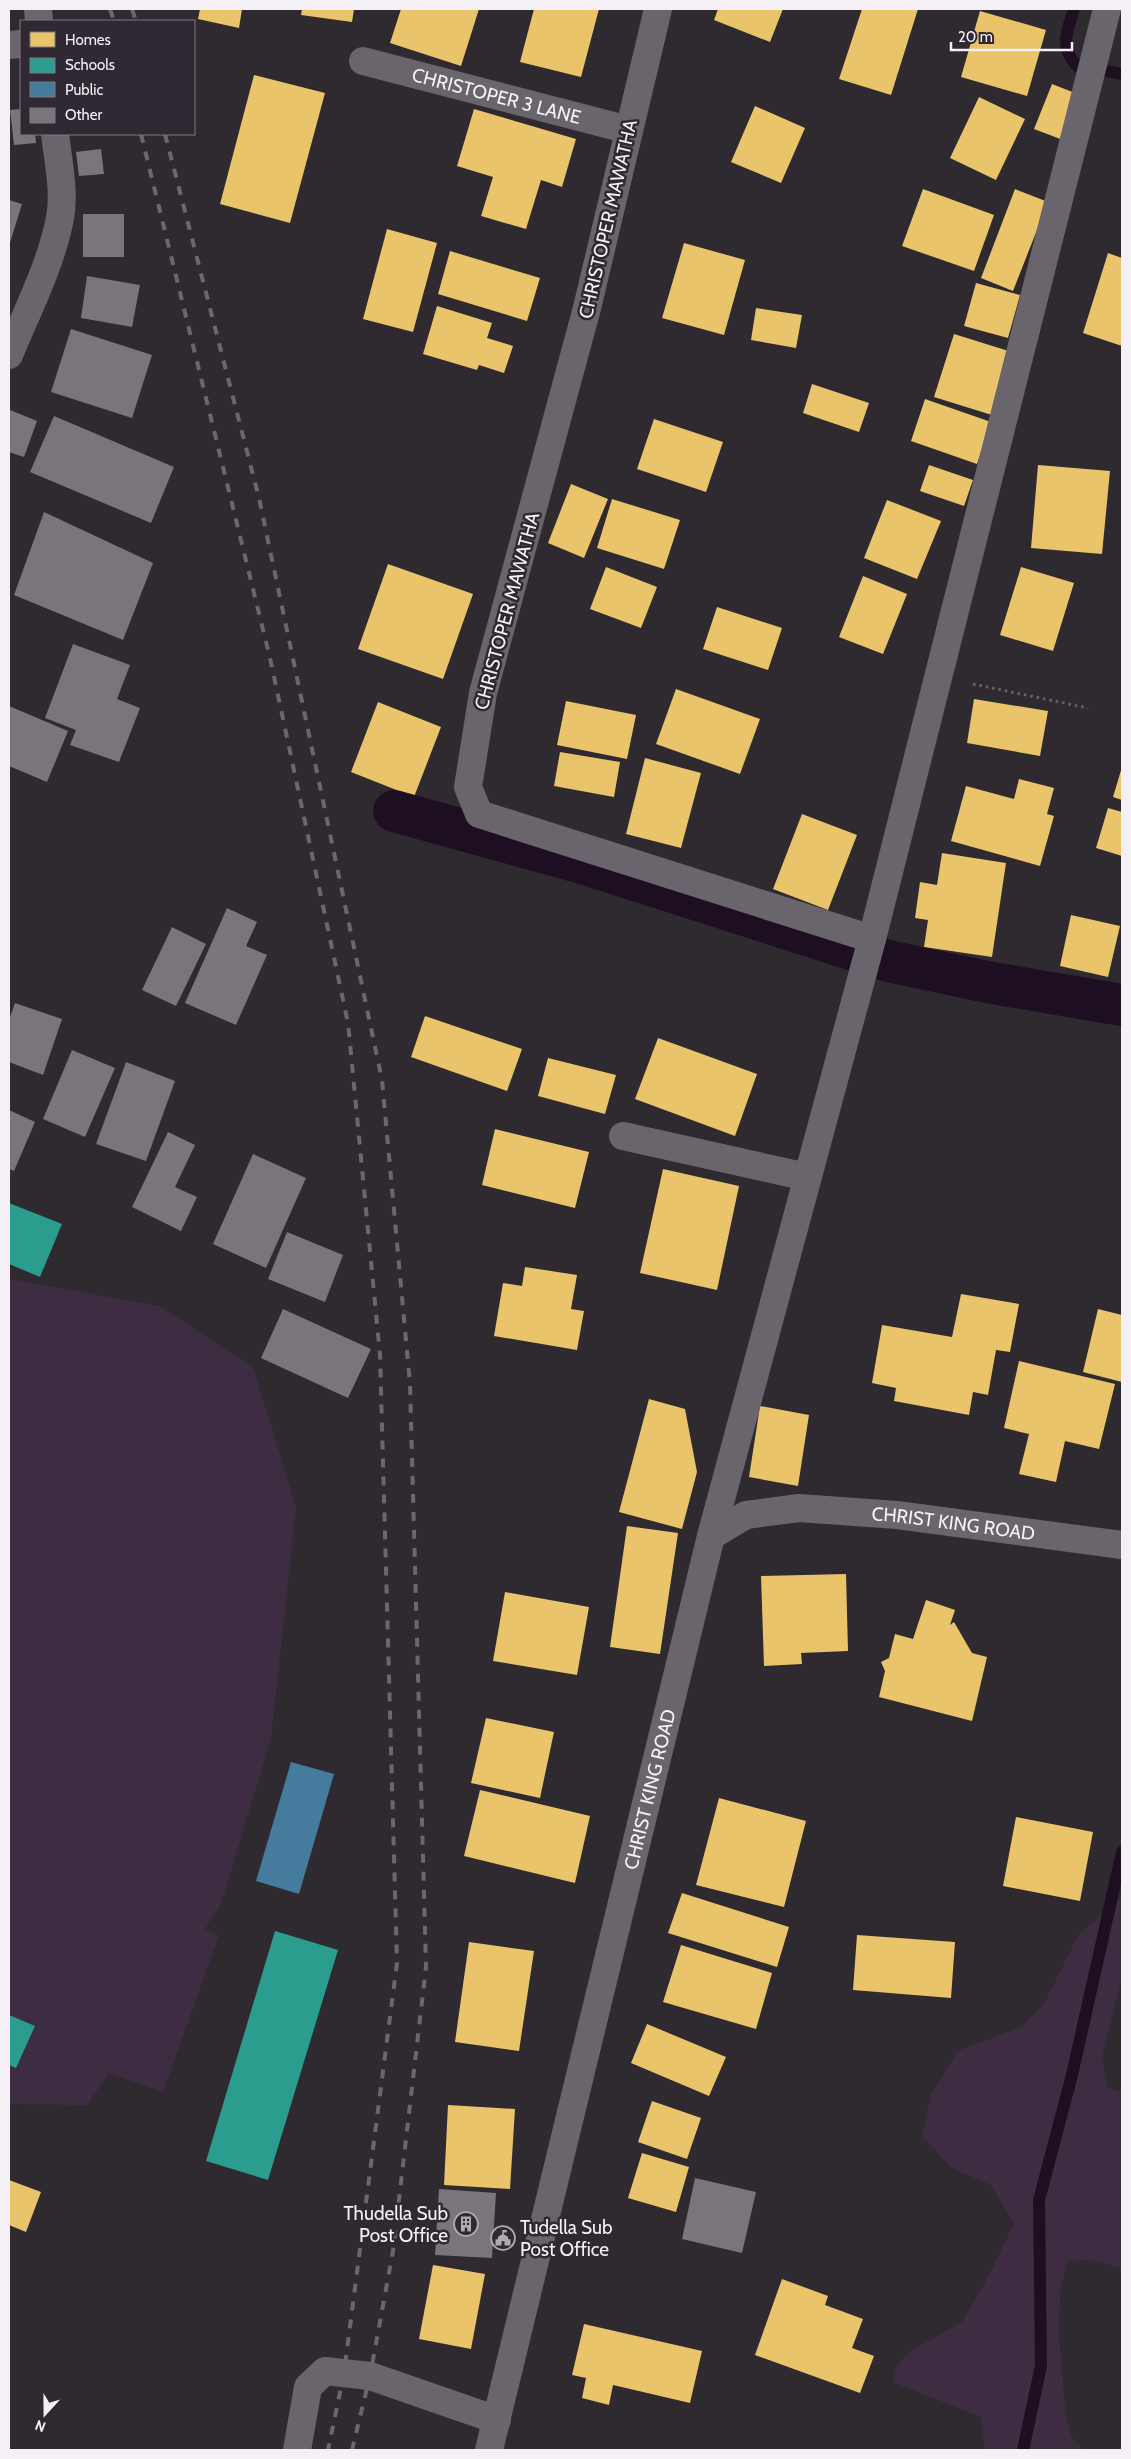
<svg xmlns="http://www.w3.org/2000/svg" width="1131" height="2459" viewBox="0 0 1131 2459" font-family="Cabin,sans-serif">
<style>
.green{fill:#3e2d42}
.homes{fill:#e9c46a}
.schools{fill:#2a9d8f}
.public{fill:#457b9d}
.lines{fill:none;stroke-linecap:round;stroke-linejoin:round}
.stream{stroke:#1d0e21;stroke-width:12}
.canal{stroke:#1d0e21;stroke-width:42}
.building{fill:#79757a}
.path{stroke:#666167;stroke-width:3;stroke-dasharray:2.5 4;stroke-linecap:butt}
.minor{stroke:#6a646c;stroke-width:28}
.rail{stroke:#6c666d;stroke-width:4;stroke-dasharray:9 9;stroke-linecap:butt}
.labels{text-anchor:middle;dominant-baseline:central;stroke-width:5;stroke-linejoin:round;paint-order:stroke}
.street-label{font-size:19px;fill:#f5f0f6;stroke:#302832}
.poi-label{font-size:19px;fill:#f5f0f6;stroke:#302832;text-anchor:end}
</style>
<rect width="100%" height="100%" fill="#2f2a30"/>
<path class="green" d="M9 1279 159 1306 253 1367 296 1507 271 1738 221 1904 204 1930 219 1935 163 2092 109 2073 87 2105 9 2104Z
M1122 1896V1974L1102 2058 1107 2088 1122 2093V2268L1090 2260 1067 2261 1060 2293 1059 2335 1065 2409 1071 2437 1083 2450H985L981 2417 893 2382 896 2367 911 2351 962 2322 990 2274 1014 2223 991 2185 952 2168 922 2136 931 2095 958 2051 1021 2027 1044 2004 1078 1936Z"/>
<path class="homes" d="M200 9H242L239 28 198 19Z
M302 9H354L352 22 301 15Z
M401 9H479L461 66 390 43Z
M534 9H599L581 77 520 62Z
M718 9H783L770 42 714 20Z
M862 9H918L891 95 839 79Z
M980 11 1046 30 1027 96 961 77Z
M254 75 325 93 290 223 220 204Z
M1052 84 1080 95 1063 140 1034 129Z
M979 97 1025 119 996 180 950 158Z
M755 106 805 128 781 183 731 162Z
M474 109 576 139 562 187 541 180 526 229 481 216 493 177 457 166Z
M923 189 994 215 974 271 902 246Z
M1015 189 1048 202 1013 291 981 278Z
M387 229 437 243 413 332 363 319Z
M684 243 745 260 724 335 662 318Z
M450 251 540 278 527 321 438 294Z
M1108 253 1122 258V346L1083 333Z
M976 283 1020 295 1008 338 964 326Z
M437 306 492 323 487 338 513 346 504 373 479 365 477 370 423 354Z
M756 308 802 315 796 348 751 340Z
M954 334 1015 353 995 416 934 397Z
M812 384 869 403 859 432 803 413Z
M925 399 991 422 977 464 911 441Z
M654 419 723 442 706 492 637 469Z
M929 465 973 480 964 506 920 491Z
M1038 465 1110 471 1102 554 1031 548Z
M571 484 608 499 584 558 548 543Z
M612 499 680 520 664 569 597 548Z
M887 500 941 521 917 579 864 558Z
M388 564 473 594 443 679 358 649Z
M606 567 657 587 641 628 590 609Z
M1021 567 1074 583 1053 651 1000 635Z
M863 576 907 594 883 654 839 637Z
M717 607 782 628 768 670 703 649Z
M676 689 760 719 740 774 656 744Z
M974 699 1048 711 1040 756 967 743Z
M566 701 636 715 627 759 557 745Z
M378 702 441 727 414 797 351 772Z
M560 752 620 762 614 797 554 786Z
M645 758 701 773 681 848 626 834Z
M1122 767V800L1113 797Z
M1019 779 1054 788 1047 814 1054 816 1040 866 951 841 966 786 1014 799Z
M1108 808 1122 812V856L1096 848Z
M802 814 857 835 828 910 773 889Z
M942 853 1006 863 992 957 924 947 928 920 915 918 920 882 937 885Z
M1071 915 1120 926 1108 977 1060 966Z
M425 1016 522 1049 507 1091 411 1057Z
M658 1038 757 1074 735 1136 635 1099Z
M548 1058 616 1075 605 1114 538 1096Z
M495 1129 589 1152 575 1208 482 1185Z
M663 1169 739 1186 717 1290 640 1273Z
M525 1267 577 1275 571 1309 584 1311 577 1350 494 1336 503 1283 522 1286Z
M961 1294 1019 1304 1010 1352 996 1350 988 1395 973 1392 969 1415 894 1401 896 1388 872 1383 882 1325 952 1337Z
M1098 1309 1122 1315V1382L1083 1372Z
M1019 1361 1115 1384 1099 1449 1065 1441 1056 1482 1019 1474 1029 1434 1004 1428Z
M649 1399 685 1409 697 1472 682 1529 619 1512Z
M760 1406 809 1415 798 1486 749 1477Z
M627 1526 678 1533 660 1654 610 1647Z
M846 1574 848 1651 801 1653 802 1664 764 1666 761 1576Z
M505 1592 589 1607 577 1675 493 1661Z
M926 1600 955 1610 950 1625 954 1622 972 1653 987 1657 972 1721 879 1697 885 1671 881 1662 889 1658 895 1634 913 1639Z
M486 1718 554 1732 540 1798 471 1783Z
M480 1790 590 1816 575 1883 464 1856Z
M719 1798 806 1821 784 1907 696 1885Z
M1016 1817 1093 1832 1080 1901 1003 1886Z
M682 1893 789 1927 777 1967 668 1933Z
M857 1935 955 1942 951 1998 853 1990Z
M469 1942 534 1951 519 2051 455 2042Z
M681 1945 772 1973 756 2029 663 2002Z
M647 2024 726 2057 709 2096 631 2063Z
M652 2101 701 2118 687 2159 638 2142Z
M448 2105 515 2109 510 2189 444 2185Z
M642 2153 689 2167 676 2212 628 2198Z
M9 2180 41 2192 26 2232 9 2225Z
M433 2265 485 2274 471 2349 419 2339Z
M782 2279 828 2296 825 2305 863 2319 852 2348 874 2356 860 2393 755 2355Z
M584 2324 702 2351 690 2403 613 2385 609 2405 582 2398 586 2378 572 2375Z"/>
<path class="schools" d="M9 1203 62 1224 40 1277 9 1264Z
M275 1931 338 1950 268 2180 206 2161Z
M9 2015 35 2026 16 2068 9 2065Z"/>
<path class="public" d="M291 1762 334 1774 299 1894 256 1881Z"/>
<g class="lines">
<path class="stream" d="M1074 9C1067 31 1059 47 1077 66
M1106 71 1122 74
M1023 2450 1041 2366 1039 2200 1072 2075 1122 1852"/>
<path class="canal" d="M394 811 582 863 888 961 992 983 1122 1005"/>
</g>
<path class="building" d="M21 109V134H35L36 143 14 145 10 110Z
M101 149 104 174 79 176 76 152Z
M9 200 22 204 9 246Z
M83 214H124V257H83Z
M87 276 140 285 132 327 81 318Z
M71 329 152 355 132 418 51 392Z
M10 410 37 421 24 457 9 452Z
M54 416 174 467 151 523 30 472Z
M44 512 153 563 123 640 14 595Z
M73 644 130 665 117 699 140 708 119 762 70 745 76 730 45 718Z
M9 706 68 731 47 782 9 766Z
M227 908 257 922 246 946 267 955 236 1025 185 1003Z
M172 927 206 944 176 1006 142 990Z
M15 1003 62 1019 43 1075 9 1062V1020Z
M72 1050 115 1068 85 1137 43 1119Z
M126 1062 175 1081 146 1161 96 1144Z
M9 1110 35 1122 14 1171 9 1169Z
M168 1132 195 1145 175 1187 197 1197 181 1231 132 1207Z
M253 1154 306 1178 266 1268 213 1244Z
M287 1232 343 1255 325 1302 268 1279Z
M283 1309 371 1349 348 1398 261 1358Z
M695 2178 756 2192 742 2253 682 2239Z
M439 2189 496 2193 492 2258 435 2255Z"/>
<g class="lines">
<path class="path" d="M973 684 1088 708"/>
<g class="minor">
<path d="M38 9 39 21"/>
<path d="M658 9 587 308 483 693 468 787 479 814 872 939"/>
<path d="M9 45 21 44"/>
<path id="s1" d="M363 61 629 130"/>
<path d="M9 355C27 311 51 265 60 218 65 192 58 160 55 134"/>
<path d="M623 1136 807 1177"/>
<path d="M711 1536 872 939 1107 9"/>
<path d="M297 2450 308 2387 325 2371 370 2376 497 2420"/>
<path id="s2" d="M489 2450 711 1536 746 1515 799 1508 897 1515 1122 1545"/>
</g>
<path class="rail" d="M110 9 114 21
M132 9 136 21
M141 134 270 658 348 1023 380 1355 397 1963 344 2373 328 2450
M165 134 259 498 382 1080 410 1384 426 1967 393 2251 370 2376 352 2450"/>
</g>
<defs>
<g id="building-ring" transform="scale(1.25)"><circle r="9.5" fill="#302832" stroke="#b0abb1" stroke-width="1.5"/><path d="M-4-6H4V6H1V3H-1V6H-4ZM-2.5-4.3h1.7v1.8h-1.7ZM.8-4.3h1.7v1.8H.8ZM-2.5-1h1.7V.8h-1.7ZM.8-1h1.7V.8H.8Z" fill="#b0abb1"/></g>
<g id="civic-ring" transform="scale(1.25)"><circle r="9.5" fill="#302832" stroke="#b0abb1" stroke-width="1.5"/><path d="M-.6-6.5H3V-4.5H.6V-3L4-1V1h2V6H-6V1h2V-1L-.6-3ZM-1.2 2.5V6h2.4V2.5Z" fill="#b0abb1"/></g>
</defs>
<g fill-rule="evenodd">
<use href="#building-ring" x="466" y="2224"/>
<use href="#civic-ring" x="503" y="2238"/>
</g>
<g class="labels">
<g class="street-label">
<text stroke="none"><textPath href="#s1" startOffset="138">CHRISTOPER 3 LANE</textPath></text>
<text transform="translate(608 219) rotate(-77)">CHRISTOPER MAWATHA</text>
<text transform="translate(507 611) rotate(-75)">CHRISTOPER MAWATHA</text>
<text stroke="none"><textPath href="#s2" startOffset="1190">CHRIST KING ROAD</textPath></text>
<text stroke="none"><textPath href="#s2" startOffset="680">CHRIST KING ROAD</textPath></text>
</g>
<g class="poi-label">
<text x="448" y="2213">Thudella Sub<tspan x="448" dy="22">Post Office</tspan></text>
<text x="520" y="2227" text-anchor="start">Tudella Sub<tspan x="520" dy="22">Post Office</tspan></text>
</g>
</g>
<rect width="1131" height="2459" fill="none" stroke="#f5f0f6" stroke-width="20"/>
<rect x="20" y="20" width="175" height="115" fill="#302832" stroke="#7f7880"/>
<rect x="30" y="32" width="25" height="15" fill="#e9c46a" stroke="#7f7880"/>
<text x="65" y="45" font-size="15" fill="#f5f0f6">Homes</text>
<rect x="30" y="58" width="25" height="15" fill="#2a9d8f" stroke="#7f7880"/>
<text x="65" y="70" font-size="15" fill="#f5f0f6">Schools</text>
<rect x="30" y="82" width="25" height="15" fill="#457b9d" stroke="#7f7880"/>
<text x="65" y="95" font-size="15" fill="#f5f0f6">Public</text>
<rect x="30" y="108" width="25" height="15" fill="#79757a" stroke="#7f7880"/>
<text x="65" y="120" font-size="15" fill="#f5f0f6">Other</text>
<g transform="translate(45 2414) rotate(201)" stroke="#302832" stroke-width="4" paint-order="stroke">
<path d="M0-4L9 19L0 12L-9 19Z" fill="#f5f0f6"/>
<text y="-8" font-size="14" font-weight="bold" text-anchor="middle" fill="#f5f0f6">N</text>
</g>
<path d="M951 42v8h121v-8" fill="none" stroke="#f5f0f6" stroke-width="2.5"/>
<text x="958" y="42" font-size="15" fill="#f5f0f6" stroke="#302832" stroke-width="4" paint-order="stroke">20 m</text>
</svg>
